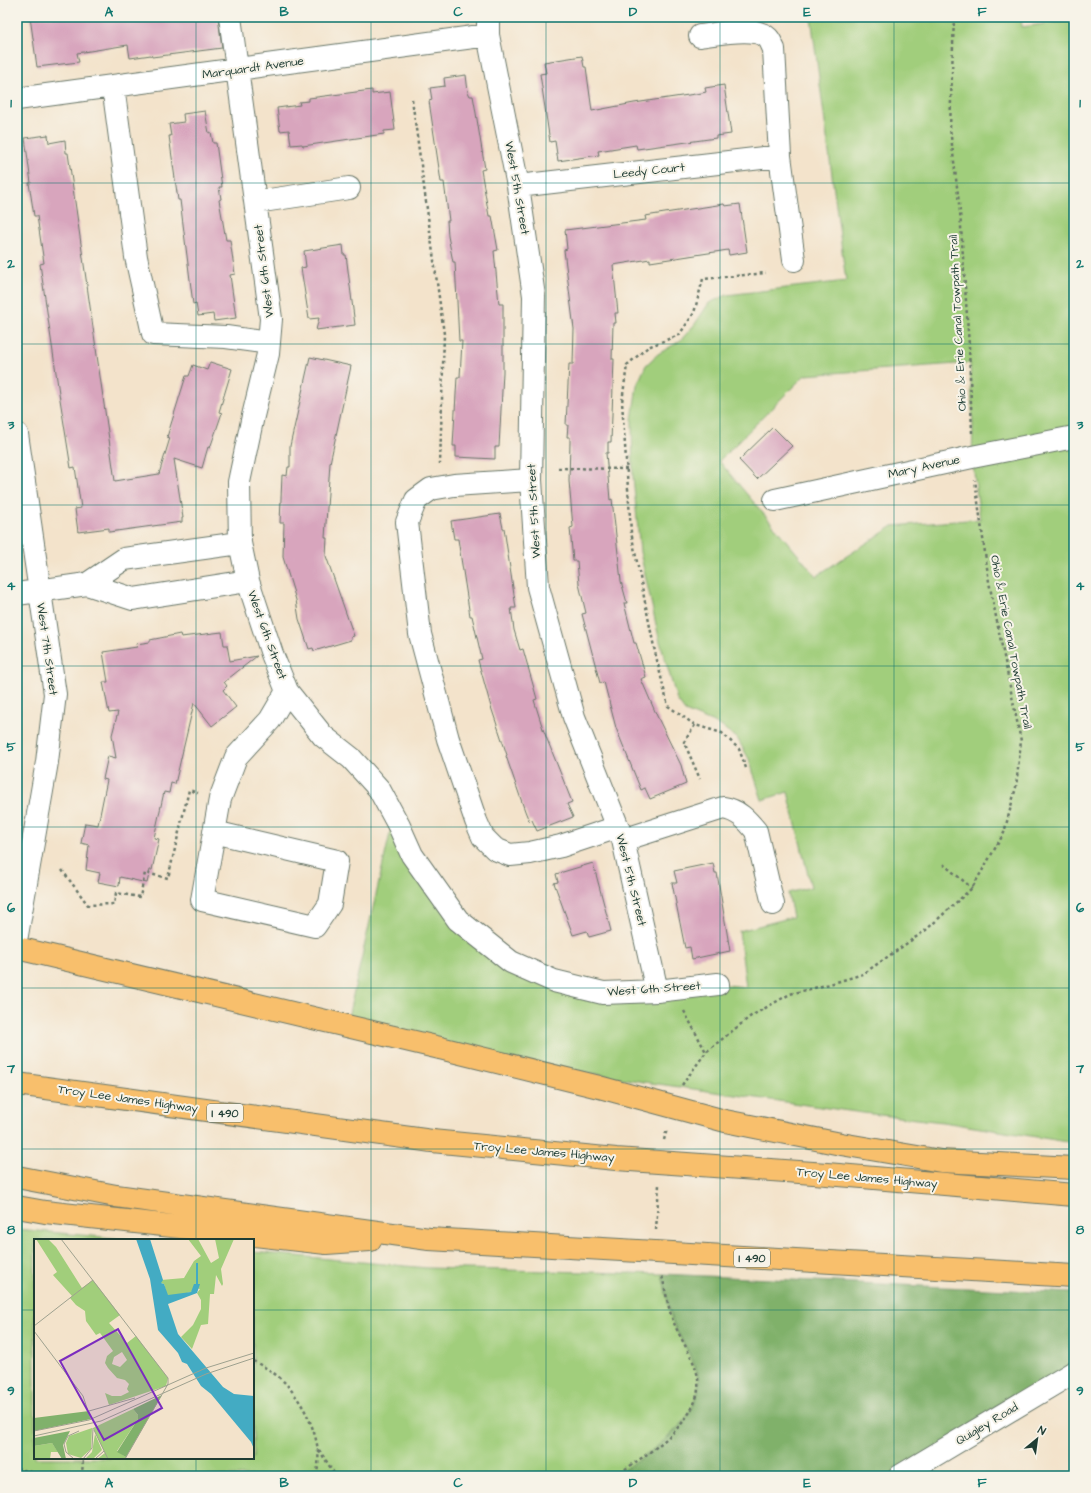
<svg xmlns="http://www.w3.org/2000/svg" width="1091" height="1493" viewBox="0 0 1091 1493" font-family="'Architects Daughter',sans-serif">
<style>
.green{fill:#a1ce7b;stroke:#608658;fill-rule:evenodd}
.forest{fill:#80b16b;stroke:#507750}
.building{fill:#d8a5bd}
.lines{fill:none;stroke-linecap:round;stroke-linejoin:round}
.minor-casing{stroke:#697769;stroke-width:24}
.highway-casing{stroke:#697769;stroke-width:24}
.path{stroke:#697769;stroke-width:2.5;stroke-dasharray:3 3;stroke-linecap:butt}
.minor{stroke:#fff;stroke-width:22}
.highway{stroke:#f8bf6c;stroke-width:22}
.highway-bridge-casing{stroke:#697769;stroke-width:24;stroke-linecap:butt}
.highway-bridge{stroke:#f8bf6c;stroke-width:22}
.grid{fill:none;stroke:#0f766e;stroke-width:1;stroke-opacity:0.55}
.labels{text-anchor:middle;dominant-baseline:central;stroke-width:4;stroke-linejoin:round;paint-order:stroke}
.shield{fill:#f7f3e8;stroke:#60746a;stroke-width:1}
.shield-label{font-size:11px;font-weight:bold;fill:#1f3d34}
.street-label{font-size:12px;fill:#1f3d34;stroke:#f7f3e8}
.inset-river{fill:none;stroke:#43abc3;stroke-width:2}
.inset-road{fill:none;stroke:#9ea18f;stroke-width:1}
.view{fill:#7b2cbf;fill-opacity:0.15;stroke:#7b2cbf;stroke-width:2}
.inset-edge{fill:none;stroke:#1f3d34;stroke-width:2}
.neatline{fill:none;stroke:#0f766e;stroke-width:1.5}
.grid-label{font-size:13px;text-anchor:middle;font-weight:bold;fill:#0f766e}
</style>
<rect width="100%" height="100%" fill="#f7f3e8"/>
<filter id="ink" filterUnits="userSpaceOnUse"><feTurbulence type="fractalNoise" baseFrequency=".025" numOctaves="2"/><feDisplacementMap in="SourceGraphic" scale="8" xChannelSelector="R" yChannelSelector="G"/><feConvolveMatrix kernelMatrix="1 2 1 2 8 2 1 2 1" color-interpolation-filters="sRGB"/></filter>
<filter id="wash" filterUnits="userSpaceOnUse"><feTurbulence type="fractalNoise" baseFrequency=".012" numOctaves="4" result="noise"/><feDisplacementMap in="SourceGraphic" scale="16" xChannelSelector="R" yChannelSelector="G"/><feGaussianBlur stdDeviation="0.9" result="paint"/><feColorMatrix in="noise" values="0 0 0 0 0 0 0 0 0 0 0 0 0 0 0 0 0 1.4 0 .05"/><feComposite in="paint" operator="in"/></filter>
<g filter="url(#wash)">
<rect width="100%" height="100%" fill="#f3e3cb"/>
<path class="green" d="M811 17H1021L1022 27 1074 20V1143L943 1122 863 1113 644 1082 440 1048 346 1026 394 816 412 855 511 962 603 993 718 984 746 987 739 931 793 917 788 893 811 887 788 792 762 800 749 759 737 738 721 726 685 711 677 700 659 638 640 552 633 476 632 420 637 385 646 365 658 354 680 341 695 324 709 303 727 295 846 281ZM970 363 973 426 972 457 980 519 893 526 816 576 719 461 805 375Z
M17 1229 134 1240H35V1458H253V1252L427 1268 662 1274C666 1290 668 1307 673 1322 680 1339 692 1355 697 1372 710 1417 646 1455 615 1476H17Z"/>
<path class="forest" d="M662 1274 1074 1293V1372L900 1476H615C646 1455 710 1417 697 1372 692 1355 680 1339 673 1322 668 1307 666 1290 662 1274Z"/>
<g id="blocks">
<path class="building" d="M30 17H218L222 48 152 57 151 55 130 58 128 45 77 53 79 62 37 67Z
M582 56 584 67H586L592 111 634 103 702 93 706 92 705 88 724 85 731 134 716 136V138L637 149 636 145 598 151 599 155 558 161 555 141 550 142 540 74 546 73 544 62Z
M466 75 468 92 470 96H473L475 107 485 169 481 170 489 216H492L498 250 494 251 499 304H503V372L499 447H495V459L456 457V446H453L457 377H460L462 341H459L455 262H453L448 236 447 221H449L444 182H441L429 101 432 100 430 88 445 86 444 78Z
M372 90V94L390 92 395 130 384 131V134L303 146 302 144 291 145 289 130 280 131 277 108 300 105 299 102 309 101V98Z
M205 111 209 133 211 132 213 143H216L222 187H219L221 199 219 200 226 240H230L235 274 230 275 236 318 214 321 213 314 198 316 196 303 193 304 180 200H178L169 136H171L169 124 184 122 183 114Z
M48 135 49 143 65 140 66 153H68L115 481 159 474 170 438 167 437 186 376H189L193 365 207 370 210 362 232 369 219 412 222 413 210 448 208 447 202 468 174 459 183 518H182V522L109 532V528L78 532 75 509 81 508 75 467 71 468 59 393 40 264 44 263 37 216H34L29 183H31L25 138Z
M724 204 725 206 740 204 747 252 729 255 728 250 650 262V259L613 265 618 313H615L616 323H613L612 359H614L611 442H608V453H606L610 500 612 499 621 581 627 603H624L634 643H636L646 677 641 679 657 716 681 765 686 784 650 799 645 788 641 790 616 728 604 682 600 683 582 614 586 613 579 584 577 561H573L570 528 573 527 569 481 570 442V437H567L568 425H566L569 364H573L574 329 564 250 567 249 565 230 646 220 645 216Z
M343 245 344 255H346L355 325 316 330 319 318 309 319 301 268 306 267 304 251Z
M310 357 351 366 330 463 325 538H327L326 556 354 636 351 637V640L314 651 313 648 309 649 299 619 296 600 283 557 284 523H280L282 475 287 476 288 467H290V446Z
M773 427 792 446 757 479 739 460Z
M500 514 503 528H504L516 608H511L514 630 520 650 523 649 537 699 534 700 543 729 572 802 567 804 573 817 537 831 532 820 529 821 525 811 506 756 507 755 491 707 478 660 482 659 472 616H470L458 539H454L451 521Z
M222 632 224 645H227L230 661 257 656 224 682 227 686 223 690 236 707 212 726 194 703 175 784 171 783 169 793 164 792 154 838 159 839 152 870H150L147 883 120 877 119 886 98 882 100 873 86 870 89 845 81 843 85 823 98 825 107 780 103 779 108 756 116 758 112 735 118 712 109 713 103 682H108L103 652 137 647 136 644 150 642V640L180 634 181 637Z
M593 863 611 931 589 937 587 931 573 935 554 883 558 882 556 874Z
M713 863 715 873H717L730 951 692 959 690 947 685 948 672 883H677L674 871Z"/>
</g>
</g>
<g filter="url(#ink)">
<use href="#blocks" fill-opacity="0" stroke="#697769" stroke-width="1"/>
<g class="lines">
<g class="minor-casing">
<path id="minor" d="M230 17 271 319 268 354 253 416 239 482 240 543 248 581 272 654 287 691 323 736 351 758 379 789 399 826 412 855 458 920 511 962 554 981 603 993 657 991 718 984
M488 17V35L518 186 534 296 531 480 538 587 574 717 623 840 657 991
M700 36C717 34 755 25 768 38 771 41 772 46 774 49L780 156 794 260
M113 86 136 257 153 334 226 337 269 343
M17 99 488 35
M518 186 780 156
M256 202 349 188
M17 434 55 694 47 762 17 935
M531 480 454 485 431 489 416 500 407 522 420 634 448 739 476 821 483 837 495 849 510 855 530 853 561 846 618 827
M775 500 972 457 1074 437
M87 584 124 559 240 543
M17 594 87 584 133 599 248 581
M214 832 337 861 330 904 315 926 202 900 220 799 236 757 270 720 287 691
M623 840 723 808C738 810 747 820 756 831L773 904
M900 1476 1074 1372"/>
</g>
<g class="highway-casing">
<path id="highway" d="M17 948 440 1048
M17 1084 432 1141
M17 1177 116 1196 429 1239
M17 1207 45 1212 326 1243 370 1240"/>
</g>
<path class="path" d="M954 17 950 128 960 212 969 346 972 433
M412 99 444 334 440 464
M558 468 627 469
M695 725 684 742 700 779
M746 768 739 749 722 733 695 725 668 706 655 652 631 532 622 402 627 365 648 347 679 335 694 313 703 279 766 273
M943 864 972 888
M62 870 88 905 114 904 116 893 140 897 145 873 168 878 189 790 198 793
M684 1011 706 1052
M682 1085 706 1052 751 1016 790 994 830 984 863 974 926 930 972 888 1004 833 1016 787 1021 741 989 582 975 480
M664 1140 667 1129
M656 1230 659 1185
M253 1361C265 1367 277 1374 286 1384 307 1407 325 1446 316 1476
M319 1450 336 1476
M17 1468 44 1476
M82 1476 83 1458
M615 1476C647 1454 708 1419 697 1373 694 1359 680 1338 674 1323 668 1309 666 1291 662 1276"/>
<use href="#minor" class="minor"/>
<use href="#highway" class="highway"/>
<g class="highway-bridge-casing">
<path id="highway-bridge" d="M440 1048 599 1087 725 1121 841 1144 941 1161 1074 1168
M432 1141 616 1159 827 1174 1074 1195
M429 1239 1074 1276"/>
</g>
<use href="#highway-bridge" class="highway-bridge"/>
</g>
</g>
<path class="grid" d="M196 17V1240M371 17V1476M546 17V1476M720 17V1476M894 17V1476M17 183H1074M17 344H1074M17 505H1074M17 666H1074M17 827H1074M17 988H1074M17 1149H1074M17 1310H35M253 1310H1074M196 1458V1476"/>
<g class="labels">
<g class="shield">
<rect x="207" y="1104" width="36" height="18" rx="3"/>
<rect x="734" y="1249" width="36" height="18" rx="3"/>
</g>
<g class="shield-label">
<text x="225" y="1113">I 490</text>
<text x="752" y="1258">I 490</text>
</g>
<g class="street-label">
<text transform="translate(253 68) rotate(-8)">Marquardt Avenue</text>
<text transform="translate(649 171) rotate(-6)">Leedy Court</text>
<text transform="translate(517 188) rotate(80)">West 5th Street</text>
<text transform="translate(264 271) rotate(-97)">West 6th Street</text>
<text transform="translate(958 323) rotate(-93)">Ohio &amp; Erie Canal Towpath Trail</text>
<text transform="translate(924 467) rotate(-12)">Mary Avenue</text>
<text transform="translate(534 511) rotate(-93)">West 5th Street</text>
<text transform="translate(267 635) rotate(70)">West 6th Street</text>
<text transform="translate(1011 642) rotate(79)">Ohio &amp; Erie Canal Towpath Trail</text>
<text transform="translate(47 649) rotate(82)">West 7th Street</text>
<text transform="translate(631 880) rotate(76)">West 5th Street</text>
<text transform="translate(654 989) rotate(-4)">West 6th Street</text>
<text transform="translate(128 1099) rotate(8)">Troy Lee James Highway</text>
<text transform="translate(544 1152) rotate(5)">Troy Lee James Highway</text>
<text transform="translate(867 1178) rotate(5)">Troy Lee James Highway</text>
<text transform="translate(987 1424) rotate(-31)">Quigley Road</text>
</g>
</g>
<g transform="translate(34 1239)">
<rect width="220" height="220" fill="#f3e3cb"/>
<path d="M2 0H14L22 8 48 49 59 41 86 76 75 84 93 104 102 97 134 139 132 147 75 166 71 154 78 157H87L95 153 93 150 95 145 91 141 83 139 74 129 71 124 73 117 79 112 66 94 62 96 52 82 51 72 42 66 36 59 38 57 19 36 23 33ZM88 113 93 121 86 128 78 125 80 118ZM154 0H164L177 24 185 19 181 0H200L187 30 189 45 188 47 182 36 180 55H176L174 85 167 86 158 110 147 98 159 86 167 70V61L163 54 166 50 160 49 157 53 136 58 133 56 130 45 127 44V41L150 39 160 22 167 17ZM99 170 104 176V180L83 212 92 218 91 220H63L71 214 59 189ZM58 189 57 210 47 219 34 215 32 204 35 197ZM61 195 68 211 59 220H51L58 213ZM18 204 24 213H17L16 220H0V207Z" fill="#a1ce7b" fill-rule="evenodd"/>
<path d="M128 156 92 218 83 213 104 180V176L99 170ZM55 172 57 180 0 192V179ZM36 192 29 206 32 220H28L18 204 0 207V199Z" fill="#80b16b"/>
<path d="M102 0H116L129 41 127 44 130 45 134 56 157 53 160 45H166L163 54 134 65 144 95 189 148 200 155 220 157V210L217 203 177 155 167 147 153 125 148 123 144 114 124 91 116 40Z" fill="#43abc3"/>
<path class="inset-river" d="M163 45V24"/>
<path class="inset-road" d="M27 0 134 139V145L91 220M0 87 59 41M0 92 49 157 57 181M55 172 101 159M60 191 74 220M0 192 55 181 172 129 220 114M0 197 67 182 172 135 220 119M40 220 32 213 30 205 34 197 45 192M49 220 58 209 59 189M61 220 70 212"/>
<path class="view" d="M84 90 128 169 70 201 26 122Z"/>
<rect width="220" height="220" class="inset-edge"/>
</g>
<rect width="1091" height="1493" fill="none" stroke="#f7f3e8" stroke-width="44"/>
<g transform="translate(1037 1439) rotate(29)" stroke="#f7f3e8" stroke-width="3" paint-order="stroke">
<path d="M0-3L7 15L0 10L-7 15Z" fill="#1f3d34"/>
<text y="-6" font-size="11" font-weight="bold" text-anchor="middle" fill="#1f3d34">N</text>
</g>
<rect x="22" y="22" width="1047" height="1449" class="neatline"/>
<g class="grid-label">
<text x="109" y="16">A</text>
<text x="284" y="16">B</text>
<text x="458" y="16">C</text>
<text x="633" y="16">D</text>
<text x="807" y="16">E</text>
<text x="982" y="16">F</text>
<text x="11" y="107">1</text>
<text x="1080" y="107">1</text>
<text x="11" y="268">2</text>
<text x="1080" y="268">2</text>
<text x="11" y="429">3</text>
<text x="1080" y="429">3</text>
<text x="11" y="590">4</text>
<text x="1080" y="590">4</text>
<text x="11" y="751">5</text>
<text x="1080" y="751">5</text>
<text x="11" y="912">6</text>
<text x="1080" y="912">6</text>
<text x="11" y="1073">7</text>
<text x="1080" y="1073">7</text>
<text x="11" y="1234">8</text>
<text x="1080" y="1234">8</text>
<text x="11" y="1395">9</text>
<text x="1080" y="1395">9</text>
<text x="109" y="1487">A</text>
<text x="284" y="1487">B</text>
<text x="458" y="1487">C</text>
<text x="633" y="1487">D</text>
<text x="807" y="1487">E</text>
<text x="982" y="1487">F</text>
</g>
</svg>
